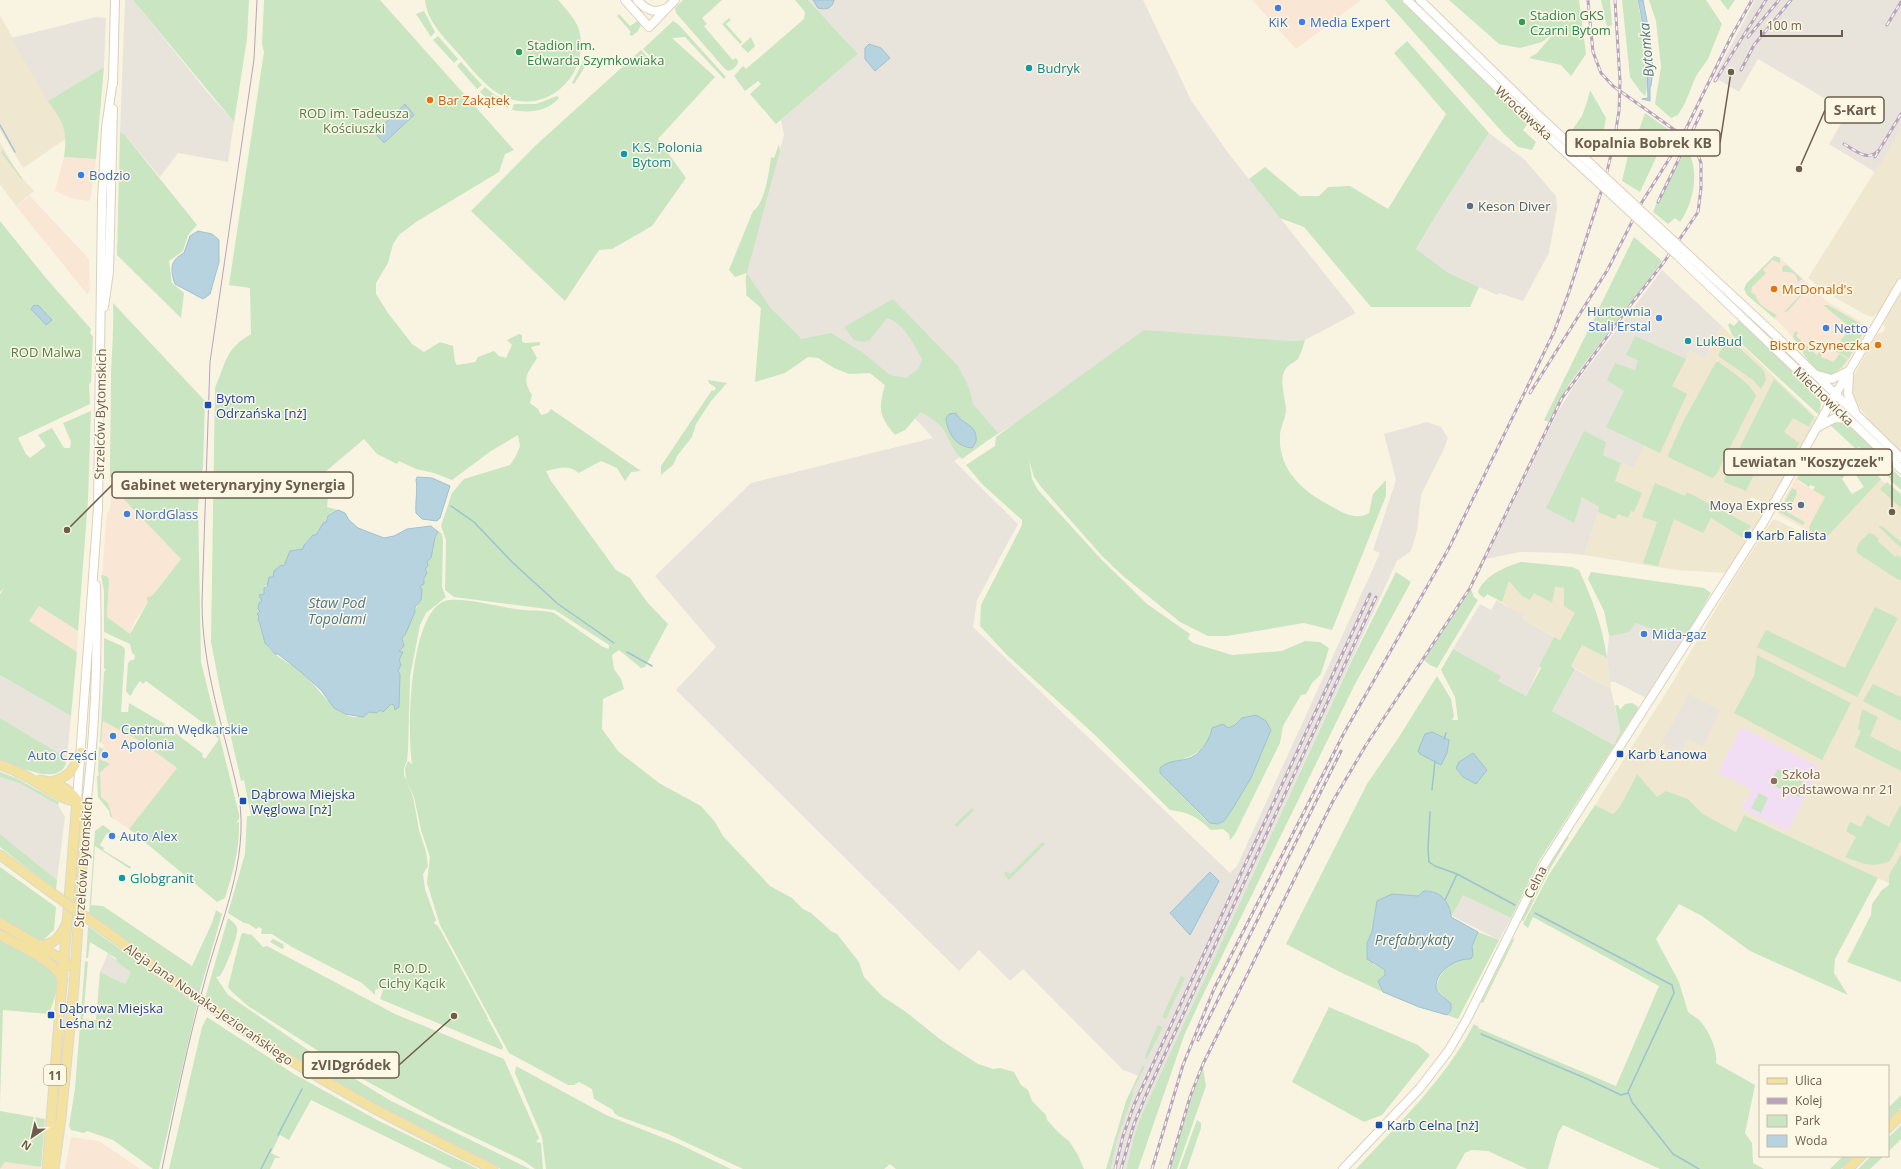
<svg xmlns="http://www.w3.org/2000/svg" width="1901" height="1169" viewBox="0 0 1901 1169" font-family="'Open Sans',sans-serif">
<style>
.residential{fill:#f0e7d0}
.commercial{fill:#f9e6d5}
.industrial{fill:#e8e4dc}
.education{fill:#f1def5}
.green{fill:#cae5c1;fill-rule:evenodd}
.water{fill:#b8d3e0;stroke:#9fc1d1}
.lines{fill:none;stroke-linecap:round;stroke-linejoin:round}
.stream{stroke:#9fc1d1;stroke-width:1.5}
.secondary-casing{stroke:#ddd0ba;stroke-width:10}
.primary-casing{stroke:#dcd8d4;stroke-width:11}
.secondary{stroke:#fff;stroke-width:8}
.primary{stroke:#f2e19f;stroke-width:9}
.tram{stroke:#b7a2c0;stroke-width:1}
.rail-casing{stroke:#b7a2c0;stroke-width:3}
.rail{stroke:#fdf8e6;stroke-width:1.5;stroke-dasharray:4.5;stroke-linecap:butt}
.secondary-bridge-casing{stroke:#ddd0ba;stroke-width:10;stroke-linecap:butt}
.primary-bridge-casing{stroke:#dcd8d4;stroke-width:11;stroke-linecap:butt}
.secondary-bridge{stroke:#fff;stroke-width:8}
.primary-bridge{stroke:#f2e19f;stroke-width:9}
.shop-dot{fill:#3f7fe0;stroke:#fdf8e6;stroke-width:1.5}
.leisure-dot{fill:#2e9e5b;stroke:#fdf8e6;stroke-width:1.5}
.culture-dot{fill:#0f9aa8;stroke:#fdf8e6;stroke-width:1.5}
.food-dot{fill:#e8710a;stroke:#fdf8e6;stroke-width:1.5}
.service-dot{fill:#5c6f8a;stroke:#fdf8e6;stroke-width:1.5}
.transit-dot{fill:#1a4fb4;stroke:#fdf8e6;stroke-width:1.5}
.education-dot{fill:#8d6e63;stroke:#fdf8e6;stroke-width:1.5}
.labels{text-anchor:middle;dominant-baseline:central;stroke-width:3;stroke-linejoin:round;paint-order:stroke}
.shield{fill:#fdf8e6;stroke:#988c7a;stroke-width:1}
.shield-label{font-size:12px;font-weight:bold;fill:#6d5d4b}
.leisure-label{font-size:13px;fill:#27864d;stroke:#fdf8e6;text-anchor:start}
.shop-label{font-size:13px;fill:#366cbe;stroke:#fdf8e6;text-anchor:start}
.culture-label{font-size:13px;fill:#0d838f;stroke:#fdf8e6;text-anchor:start}
.food-label{font-size:13px;fill:#c56008;stroke:#fdf8e6;text-anchor:start}
.park-label{font-size:13px;fill:#507d4a;stroke:#fdf8e6}
.street-label{font-size:13px;fill:#6d5d4b;stroke:#fdf8e6}
.service-label{font-size:13px;fill:#4e5e75;stroke:#fdf8e6;text-anchor:start}
.transit-label{font-size:13px;fill:#164399;stroke:#fdf8e6;text-anchor:start}
.education-label{font-size:13px;fill:#785e54;stroke:#fdf8e6;text-anchor:start}
.water-label{font-size:14px;font-style:italic;fill:#4e778c;stroke:#fdf8e6}
.leader{fill:none;stroke:#6d5d4b;stroke-width:1.5}
.callout-dot{fill:#6d5d4b;stroke:#fdf8e6;stroke-width:1.5}
.callout{fill:#fdf8e6;stroke:#6d5d4b;stroke-width:1.5}
.callout-label{font-size:14px;text-anchor:middle;font-weight:bold;fill:#6d5d4b}
</style>
<rect width="100%" height="100%" fill="#f9f4e1"/>
<path class="residential" d="M0 16 61 120 67 138 23 168 0 130Z
M1901 130V452L1878 431 1852 398 1851 385 1854 375 1877 334 1883 332 1885 328 1883 324 1886 318 1878 313 1872 317 1864 314 1834 297 1831 289 1826 285 1819 287 1808 278Z
M0 142 17 172 34 191 16 206 0 184Z
M1722 326 1817 418 1769 505 1751 497 1749 501 1762 509 1764 514 1727 573 1676 570 1584 555 1600 507 1603 455 1633 468 1653 419 1664 402 1690 350 1704 359Z
M1852 469 1873 472 1901 498V889L1744 815 1736 832 1703 814 1688 799 1657 797 1636 775 1619 808 1613 814 1595 805 1669 688 1730 585 1771 522 1775 519 1808 536 1810 532V525L1824 500 1853 494 1864 487Z
M1509 580 1522 596 1530 600 1533 593 1555 587 1565 588 1575 613 1560 640 1523 619 1524 615 1509 608 1502 602Z
M1582 645 1607 658 1611 689 1571 666Z"/>
<path class="commercial" d="M1252 0H1361L1296 49Z
M64 157 96 159 91 196 89 201 71 198 55 191Z
M30 196 89 259 90 290 87 294 16 206Z
M1774 256 1779 257 1828 302 1862 322 1866 327 1864 335 1843 370 1831 376 1813 366 1786 329 1745 292 1746 284Z
M1797 476 1799 482 1826 497 1810 525V532L1779 515 1777 512Z
M112 487 181 559 159 586 135 621 130 634 107 617 109 580 102 575 107 513 110 510Z
M39 606 78 631 77 652 29 621Z
M103 721 142 742 177 768 129 829 113 818 108 803 101 797 99 759 104 745 101 743Z
M71 1137 99 1141 140 1169H65Z
M5 1162 41 1167 40 1169H0Z"/>
<path class="industrial" d="M125 0H133L208 93 234 122 228 162 178 153 160 177 124 134 120 132Z
M808 0H1143L1192 102 1229 154 1356 313 1305 340 1288 341 1011 426 954 461 1018 524 977 600 973 627 1230 873 1237 866 1380 553 1373 550 1396 480 1384 434 1427 422 1441 427 1448 438 1443 451 1421 495 1417 531 1411 551 1397 561 1142 1114 1135 1133 1126 1169H1111L1117 1140 1134 1093 1132 1092 1139 1076 1123 1070 1023 969 1010 981 979 950 959 971 676 690 716 647 655 576 751 483 933 438 885 385 870 373 802 339 770 307 747 273 784 135 781 120 858 54Z
M1755 0H1901V131L1875 172 1829 144 1848 112 1758 59 1739 92 1719 80 1718 82 1713 80Z
M96 17 106 18 104 67 48 101 11 38Z
M1489 133 1524 159 1556 196 1557 208 1549 253 1523 301 1499 293 1497 295 1447 272 1416 250 1443 204Z
M1662 270 1722 326 1704 359 1690 350 1633 468 1603 455 1582 497 1600 507 1584 555 1564 553 1520 552 1486 559 1556 415 1573 387Z
M1497 600 1509 608 1524 614 1523 619 1554 637 1526 696 1497 681 1500 676 1453 649 1480 604 1491 610Z
M1636 623 1683 641 1646 698 1615 682H1610L1607 658 1609 635 1629 632Z
M1575 669 1611 689 1620 731 1614 745 1552 711Z
M0 675 71 716 67 758 0 718Z
M1688 694 1720 710 1703 746 1687 739 1680 753 1662 743Z
M0 777 21 784 58 805 65 817 57 880 0 834Z
M1462 894 1511 918 1499 940 1452 916Z
M108 953 131 972 125 984 100 972Z"/>
<path class="education" d="M1741 727 1819 767 1788 831 1742 809 1752 789 1718 773Z"/>
<path class="green" d="M133 0H249L247 39 234 122Z
M264 0H380L514 150 505 154 499 172 416 222 399 235 393 244 388 263 376 283V294L388 313 412 344 424 352 440 342 453 346 455 362 457 365 475 362 478 357 494 351 499 356 506 358 512 345 507 340 519 334 522 335V341L524 343 540 342V345L531 347 537 358C528 373 521 378 532 395L530 403 538 409 541 415 548 413 551 409 641 471 631 472 625 481 617 468 601 461 579 473C568 464 559 468 546 471L551 481 616 570 630 578 647 602 668 624 645 667 641 668 619 650 612 655 614 669 621 679 624 689 603 699 602 729 618 751 659 783 701 806 715 822 723 836 770 886 792 898 803 909 811 913 831 931 837 934 859 962 864 977 882 996 906 1012 941 1040 978 1064 993 1069 1000 1068 1014 1072 1021 1085 1028 1090 1032 1101 1046 1115 1047 1120 1059 1133 1069 1141 1078 1155 1084 1169H896L890 1164 884 1169H743L668 1134 618 1116 614 1113 613 1110 594 1099 592 1089 579 1082 574 1085H568L509 1053 440 925 427 883 430 857 421 830 414 797 406 780 405 768 408 761 412 764C407 732 409 613 445 601 462 596 505 609 524 610 534 611 543 610 554 613L603 647 609 649V645L555 610 454 597 445 590 446 540 441 526 452 493 464 479 510 465 516 456 520 446 518 435 491 451 452 480 434 473 416 469 399 461 397 464 377 454 364 439 324 473 309 475 307 480C315 483 320 492 328 497L327 507 338 510 328 516 326 519 328 520 315 536 313 535 305 543 303 549 291 551 284 566 281 565 274 571 275 575 264 588V594H260V597L262 601 259 603 258 609 261 610 258 621C263 627 262 638 267 646 275 657 292 664 302 673 314 683 331 708 344 714 357 719 359 718 369 712L375 713 380 710 383 712 391 704 399 707V660L403 653 399 651 404 644 402 638C409 628 422 599 420 587L424 584 425 570 428 566 427 561C434 553 431 541 438 532L436 529 442 534 443 541 442 587 446 597 426 613 420 625 410 677 408 750 407 761 404 768V775L413 797 419 830 426 852 428 866 423 874 425 889 436 920 434 923 438 926 442 933 489 1020H485L489 1021 503 1047 502 1050 380 999 383 990 379 988 375 990V995L362 983 292 947 272 934H261L262 929 259 927 256 929 249 924 244 923 228 913 245 854 247 816H251L244 780 241 781 220 689 211 642 215 388C227 361 224 350 251 334L250 288 229 285 264 52 262 44Z
M425 0H558C565 8 574 17 578 27 593 71 549 116 505 97 485 88 471 67 456 51 443 36 427 21 425 0Z
M683 0H722L702 18 707 24 704 26 730 57 733 60 736 58 738 61C738 66 733 70 728 71L725 69 676 13 675 8Z
M795 0H808L858 54 776 124 750 94 761 84 758 81 745 91 734 76 743 66 746 69 804 19 805 12Z
M1385 0H1403L1529 122 1523 130 1536 142 1532 150 1518 147 1504 134Z
M1449 0H1579L1586 54 1571 76 1561 65 1529 58 1537 53 1557 30 1542 42 1520 48 1499 44Z
M1601 0H1610L1612 25 1607 27Z
M1622 0H1637C1643 30 1655 66 1645 96L1640 91 1630 77Z
M1649 0H1706L1722 24 1708 59 1696 76 1685 103 1678 115 1671 118 1655 104 1661 67 1656 21Z
M1720 0H1735L1728 10Z
M424 11 435 32 431 37 416 14Z
M619 14 630 26 639 20 642 23 638 31 632 36 629 34 631 32 617 16Z
M729 18 731 20 726 24 742 42 740 44 722 24Z
M673 21 679 25 726 77 724 79 685 37 672 38 715 77 658 139 686 178 652 226 612 249 599 250 565 301 471 211 535 146 641 50 651 60 652 58 643 49Z
M438 36 458 59 454 63 433 40Z
M751 37 755 46 748 53 741 46Z
M1407 41 1489 133 1443 204 1416 249 1447 272 1479 287 1470 307H1371L1304 227 1280 218 1249 179 1265 167 1300 196H1319L1328 187 1350 186 1388 209 1446 114 1394 53Z
M584 59H587L583 70 574 84 572 83Z
M461 62 482 85 477 89 457 66Z
M104 67 96 159 64 157C68 129 63 123 48 101Z
M485 87 496 96 510 103 508 108C498 105 488 100 480 92Z
M1590 90 1606 118 1601 148C1587 148 1580 140 1572 130L1582 116 1587 102Z
M557 96 559 98C547 112 529 113 512 110L514 104H536Z
M1645 113 1669 130 1640 192 1622 181 1631 143 1634 144Z
M120 132 124 134 197 225 188 235 183 251 169 261 172 283 184 293 181 318 117 255Z
M779 144 780 151 747 273 770 307 802 339 831 333 862 352 890 375 906 378 919 368 922 359C914 345 904 323 887 318L869 341 864 342 854 340 844 327 893 299 958 366 969 388 973 404 998 433 962 459C952 450 950 440 944 430 938 422 929 417 921 412L905 430 895 435C879 416 878 409 885 385L870 373 849 374 834 368 818 358 808 357 785 373 755 382 761 308 746 295C747 287 744 281 747 273L735 277 729 270 753 211C765 203 769 172 771 157L774 158ZM949 414 962 419 966 447C953 437 944 431 949 414Z
M1687 149C1700 170 1694 203 1680 222L1675 218 1668 224 1653 212 1660 194Z
M3 151 22 178 21 179 1 152Z
M0 221 45 277 91 329 90 333 93 337 91 382 89 385 90 404 18 438 26 454 30 458 46 446 38 435 52 428 64 448H70L71 442 63 423 91 411 88 500 78 631 39 606 29 621 77 652 71 716 0 675V594L5 587 0 592Z
M1634 237 1662 261 1569 384 1548 422 1544 420Z
M1774 256 1780 258V263L1772 260 1763 270 1766 273 1752 287 1751 293 1755 294C1757 304 1767 310 1777 315L1774 318 1747 295 1744 289 1746 284Z
M1785 265 1788 266 1802 279 1798 282C1797 273 1791 271 1783 272L1782 267Z
M1809 286 1815 292 1816 297 1807 289 1788 311 1784 312Z
M113 303 205 401 203 467 198 506 201 662 239 814V819L236 823 239 822C240 847 233 873 225 898L217 902 129 829 177 768 142 742 103 721 101 743 100 742 104 672 106 670 104 668V638L122 646 125 649 121 712H128L129 703 165 724V725L203 754 202 756 205 759 219 739 209 730 210 728 146 681 143 684 140 681 133 691 132 694 130 696 126 691 128 663 131 660H134L135 655 132 653 130 644 104 632V591L101 575 106 576 109 579 107 617 130 634 148 602 147 597 152 596 181 559 112 487 113 477H110C110 442 111 407 111 373 112 349 114 326 113 303Z
M1823 305H1828L1861 324 1850 332 1845 333 1850 327Z
M1740 319 1818 396 1821 404 1819 415 1732 335 1728 325 1730 323 1734 326Z
M1861 326 1863 333 1849 358 1833 350 1846 334 1850 333Z
M1144 330 1288 341 1305 340C1303 346 1301 355 1297 360 1293 363 1288 365 1285 370 1279 380 1285 397 1286 409 1286 418 1280 427 1280 436 1278 469 1302 491 1329 505 1341 512 1356 521 1369 513L1373 494 1386 480V496L1332 630 1304 623 1227 636H1208L1180 622 1122 575 1103 557 1042 488 1034 477 1029 460 1032 479 1038 490 1101 559 1147 604 1190 634 1188 639 1193 643 1232 655 1282 651 1305 641 1320 642 1329 648 1321 674 1312 683 1306 694 1301 695 1283 726 1280 743 1235 834 1230 840 1229 834 1223 829 1211 830C1197 817 1189 812 1170 810L1094 734 1007 655 980 626 981 605 1022 525V520L983 485 966 465 995 446 996 437ZM1256 715 1233 808 1224 821 1219 824 1205 819 1160 773 1162 766C1184 758 1208 756 1212 728H1228L1235 725 1242 718Z
M1795 331 1798 333 1796 336 1817 355 1820 351 1822 353 1821 357 1834 362 1839 354 1848 359C1825 395 1806 358 1793 337Z
M1635 336 1686 359 1672 386 1687 394 1660 453 1606 427 1624 391 1607 380 1615 363 1635 370 1638 360 1626 355Z
M1729 338 1764 371 1766 380 1761 389 1753 380 1718 356 1726 339Z
M1716 362H1719C1731 372 1750 382 1756 396L1716 475 1712 478 1668 457V455L1683 422Z
M1774 379 1814 417 1809 427 1793 418 1784 432 1799 443 1783 474 1760 462 1746 491 1724 482 1725 477Z
M708 380 727 383 711 401 696 424 692 437 677 456 673 465 661 475V466L712 390 714 391 716 388 709 383Z
M1833 422 1848 423 1882 455 1879 458 1886 464 1884 470 1859 447 1856 449 1829 424Z
M1584 431 1606 442 1603 455 1621 463 1615 481 1642 493 1634 512 1631 511 1628 518 1618 514 1615 519 1598 512 1599 507 1582 497 1574 523 1546 508Z
M1812 453 1845 475 1842 479 1852 494 1864 487 1852 469 1858 456 1881 479 1825 539 1810 532 1809 527 1825 497 1813 490 1815 487 1810 485 1809 487 1797 479Z
M1888 465 1901 478V490L1891 481 1886 472Z
M1887 482 1901 494V508L1880 489Z
M1655 483 1685 496 1687 492 1751 526 1743 538 1711 518 1703 533 1674 519 1658 566 1643 563 1657 522 1642 517Z
M1792 488 1796 490 1797 494 1787 512 1805 522 1803 525 1779 512Z
M1878 526H1882L1901 542V548Z
M1869 533 1873 534 1879 539 1878 541 1895 557 1898 555 1901 558V580L1897 579 1857 553C1855 544 1863 539 1869 533Z
M1521 562 1572 567 1579 570C1593 601 1602 624 1607 658L1582 645 1571 666 1575 669 1552 711 1614 745 1620 731 1615 705H1618L1620 710 1625 704 1632 703 1637 706 1638 709 1539 861 1511 918 1463 895 1451 917C1451 907 1439 889 1427 891 1423 892 1421 894 1418 896L1392 894 1377 901 1372 932 1367 943 1373 964 1385 970V975L1381 978 1383 992 1344 974 1286 944 1367 784 1399 737 1437 676 1451 699 1454 716 1452 720H1458L1455 697 1441 670 1453 649 1501 676 1498 681 1526 696 1541 668 1539 666 1554 637 1560 640 1575 613 1564 606V588L1555 587 1552 603 1534 593 1530 600 1522 596 1509 581 1502 602 1487 594 1484 598 1479 594 1478 591C1487 574 1505 567 1521 562Z
M1396 572 1411 582 1354 686 1200 1001 1184 1036 1138 1169H1126L1135 1133 1142 1114 1352 660Z
M1591 572 1704 588 1711 593 1683 641 1636 623 1629 632 1611 636 1609 635 1604 611 1588 579Z
M1471 589 1474 597 1478 600 1437 668 1430 665 1424 660Z
M1875 607 1898 618 1857 697 1757 647 1766 630 1845 668Z
M1757 655 1851 703 1822 760 1734 713 1754 676Z
M1873 684 1901 697V721L1863 701Z
M1862 709 1878 717 1870 736 1901 752V771L1854 747 1861 731 1858 729Z
M0 718 67 758C64 790 18 766 0 760Z
M99 747 103 749 99 759 110 764 100 772 101 797 108 803 113 819 110 816 109 811 98 797 97 776 99 775 98 771Z
M1778 769 1806 783 1799 797 1770 784Z
M0 772 16 778 59 802 58 805 21 784 0 777Z
M1637 774 1657 797 1666 791 1688 799 1703 814 1736 832 1744 815 1878 878 1835 959 1834 973 1848 995 1750 951 1702 916 1679 904 1656 939 1679 982 1688 1012C1692 1015 1698 1018 1701 1022 1709 1031 1718 1051 1716 1063L1755 1085 1745 1133 1752 1143 1753 1163 1764 1169H1660L1563 1125 1558 1133 1548 1169H1527L1488 1151 1471 1150 1465 1153 1456 1169H1356C1399 1123 1444 1081 1474 1024L1479 1027 1478 1028 1616 1086 1659 986 1533 917 1528 928 1523 924 1550 873 1595 805 1613 814 1619 808Z
M1759 793 1768 798 1761 813 1751 808Z
M1901 804V840L1890 861C1871 868 1864 864 1845 857L1856 837 1846 831 1850 822 1861 827 1867 815 1889 827Z
M972 808 974 810 957 827 954 825Z
M103 825 124 841 111 833 110 835 107 833 100 845 104 848 103 850 131 867 130 869 95 846 91 905 103 906 192 966 212 923 216 910 222 914 199 994 89 914 95 831Z
M0 834 57 880 56 890 0 847Z
M1566 837H1569L1551 867 1523 922 1522 919 1549 866Z
M1042 842 1045 844 1009 880 1004 874 1006 871 1010 874Z
M1901 854V982L1847 962 1871 915 1872 904 1882 890 1889 885V875Z
M0 867 56 907 54 930 41 942 32 939 0 918Z
M228 918C232 921 235 923 237 928 239 935 225 969 220 976L216 977 228 995 311 1052 391 1101 530 1169H501L406 1123 287 1054 205 998Z
M88 926 197 1005 159 1169H153L113 1140 87 1131 84 1133 71 1130 69 1126 75 1089 85 961 88 962 83 1019 96 1020 100 972 125 984 131 972 117 962 116 958 90 942 88 958H86Z
M1478 932 1499 940 1458 1019 1447 1015 1451 1010V1004L1436 988C1442 965 1453 963 1473 955L1472 946Z
M243 933 252 935 263 947 267 946 395 1014 504 1059 539 1138 536 1142 541 1143 543 1169H535L524 1161 436 1119 359 1077 248 1006 232 992 228 987 241 935Z
M1515 938 1483 1003 1481 1002 1512 940Z
M273 939 283 944 284 948 282 949 270 942Z
M0 940C12 947 53 966 56 977 60 989 52 1003 49 1014L3 1010 0 1104Z
M1181 976 1185 978 1166 1019 1162 1017Z
M1329 1007 1418 1045 1430 1055 1382 1115 1364 1122 1292 1082Z
M207 1017 294 1074 377 1120 478 1169H452L311 1100 289 1140 280 1135 271 1153 281 1158H275L270 1169H169L202 1027Z
M1158 1025 1163 1027 1147 1059 1145 1058 1146 1053Z
M1143 1065 1145 1066 1132 1092 1134 1093 1117 1140 1111 1169H1106L1126 1101Z
M516 1066 606 1115 679 1144 731 1169H546L542 1137 515 1073Z
M1203 1068 1206 1086 1177 1169H1170L1190 1101Z
M1901 1095V1108L1888 1121V1108Z
M0 1111 45 1119 41 1167 5 1162 0 1169Z
M1197 1120 1201 1123V1128L1187 1169H1179Z
M1901 1125V1139L1888 1152V1138Z
M1843 1156H1853L1841 1169H1830Z
M1871 1156H1884L1870 1169H1858Z"/>
<path class="water" d="M813 0H834C832 9 826 10 818 8Z
M1638 0H1643C1648 28 1656 57 1651 86L1650 87V101L1642 99 1648 98C1647 65 1646 33 1638 0Z
M869 44 881 48 890 58 875 71 865 59V48Z
M405 104 414 115 384 143 375 133Z
M198 231 212 234 219 240V262L210 294 203 299 175 284C170 270 170 260 184 253L190 236Z
M34 305 36 306 38 305 52 320 46 325 31 309Z
M956 413C961 425 978 423 976 442L972 448C956 447 947 432 946 418L949 414Z
M417 477 432 478 450 486 440 518 437 521 422 519 416 513C415 502 418 489 416 480Z
M338 510 345 513 349 520 358 528 384 538 394 536 407 529 431 526 438 532 435 537 431 558 427 561 428 566 425 569 427 573 424 578V584L420 586 422 590 421 600 415 607V612L405 635 402 638 404 646 399 651 403 652 399 660 401 665 398 671 400 674 399 707 395 710 394 705 391 704 383 712 380 710 377 713 369 712 363 717 345 714 334 708 321 690 301 672 278 654H275L265 643 260 624 258 620 259 616 257 614 260 611 258 609 259 603 262 601 259 595 264 594V588L267 587 269 577H273L274 571 281 565 284 566 290 551 303 549 304 545 313 535H316L324 522 326 523 328 516Z
M1256 715 1266 721 1271 730 1251 778 1233 808 1224 821 1218 824 1210 823 1160 773V768C1167 761 1178 761 1187 759 1200 756 1210 740 1212 728L1223 724 1228 728 1235 725 1242 718Z
M1432 732 1449 740 1447 753 1441 765 1420 754 1418 751 1425 734Z
M1473 753 1487 770 1476 784 1463 777 1456 768 1459 762Z
M1210 872 1219 881 1190 935 1170 913Z
M1424 891C1441 890 1450 903 1451 917L1478 932 1472 946 1473 955 1471 959C1456 958 1435 971 1436 988 1437 993 1448 1000 1451 1004V1010L1447 1015 1419 1007 1383 992 1378 981 1385 975V970L1367 959V943L1372 932 1377 901 1392 894 1418 896Z"/>
<g class="lines">
<path class="stream" d="M0 125 15 152
M451 506 474 522 512 562 558 604 614 643
M627 652 652 666
M1444 739 1446 733
M1432 790 1435 761
M1430 812 1428 849 1429 862 1435 866 1457 874 1515 905
M1445 900 1457 874
M1535 913 1672 985 1674 993 1628 1092 1632 1102 1673 1154 1699 1169
M1481 1034 1585 1078 1621 1095 1628 1093
M321 1060 322 1058
M278 1135 302 1089
M261 1169 271 1149"/>
<g class="secondary-casing">
<path id="secondary" d="M625 0 649 27 675 0
M637 0C646 10 654 14 667 8
M1407 0 1534 123
M1420 0 1538 115
M113 84 115 0
M1681 248 1777 337 1901 458
M1678 256 1901 469
M104 307 109 272 113 109
M1817 375 1832 379 1849 371
M1849 376 1848 394 1855 411
M1818 427 1835 418 1848 419
M77 800 98 508 102 201 106 128 113 79
M86 806C95 733 98 659 96 585
M1343 1169 1420 1088 1449 1050 1467 1019 1543 866 1763 523 1831 402 1901 283"/>
</g>
<g class="primary-casing">
<path id="primary" d="M0 765C24 772 42 787 64 798 72 802 77 800 86 806L74 986 61 1118 54 1169
M40 780C55 783 68 787 77 800
M50 782C69 778 74 769 81 752
M0 855 52 893
M0 923 65 961 67 966
M104 930 186 990
M0 935C19 946 55 960 63 980
M36 945C53 946 59 939 66 925
M221 1014C306 1075 399 1123 493 1169
M1888 1128 1901 1115
M47 1169 77 800
M1848 1169 1861 1156"/>
</g>
<use href="#secondary" class="secondary"/>
<use href="#primary" class="primary"/>
<path class="tram" d="M162 1169C175 1106 188 1042 205 980 221 920 249 860 239 797 225 732 202 670 202 602L210 362 254 59 257 0"/>
<g class="rail-casing">
<path id="rail" d="M1887 25 1901 2
M1748 37 1779 0
M1741 70 1754 45 1791 0
M1715 81 1766 0
M1844 144C1855 150 1867 162 1878 151
M1875 157 1901 114
M1658 202 1702 111
M1530 393 1608 269 1642 202 1678 145 1731 37 1752 0
M1198 1040 1341 751
M1115 1169 1123 1136 1134 1105 1370 594
M1121 1169 1134 1124 1146 1095 1376 597
M1152 1169 1183 1065 1214 989 1344 733 1449 548 1554 332 1569 292 1605 180 1614 142 1619 111 1620 81 1615 0
M1169 1169 1190 1097 1203 1064 1333 801 1366 745 1470 588 1562 398 1632 303 1664 262 1698 212 1701 188V163L1697 152 1686 138 1613 86 1601 73 1593 52 1588 0"/>
</g>
<use href="#rail" class="rail"/>
<g class="secondary-bridge-casing">
<path id="secondary-bridge" d="M1538 115 1681 248
M1534 123 1678 256"/>
</g>
<g class="primary-bridge-casing">
<path id="primary-bridge" d="M52 893 104 930
M186 990 221 1014"/>
</g>
<use href="#secondary-bridge" class="secondary-bridge"/>
<use href="#primary-bridge" class="primary-bridge"/>
</g>
<g class="shop-dot">
<circle cx="1278" cy="8" r="4"/>
<circle cx="1302" cy="22" r="4"/>
<circle cx="81" cy="175" r="4"/>
<circle cx="1659" cy="318" r="4"/>
<circle cx="1826" cy="328" r="4"/>
<circle cx="127" cy="514" r="4"/>
<circle cx="1644" cy="634" r="4"/>
<circle cx="113" cy="736" r="4"/>
<circle cx="105" cy="755" r="4"/>
<circle cx="112" cy="836" r="4"/>
</g>
<g class="leisure-dot">
<circle cx="1522" cy="22" r="4"/>
<circle cx="519" cy="52" r="4"/>
</g>
<g class="culture-dot">
<circle cx="1029" cy="68" r="4"/>
<circle cx="624" cy="154" r="4"/>
<circle cx="1688" cy="341" r="4"/>
<circle cx="122" cy="878" r="4"/>
</g>
<g class="food-dot">
<circle cx="430" cy="100" r="4"/>
<circle cx="1774" cy="289" r="4"/>
<circle cx="1878" cy="345" r="4"/>
</g>
<g class="service-dot">
<circle cx="1470" cy="206" r="4"/>
<circle cx="1801" cy="505" r="4"/>
</g>
<g class="transit-dot">
<rect x="204" y="401" width="8" height="8" rx="2"/>
<rect x="1744" y="531" width="8" height="8" rx="2"/>
<rect x="1616" y="750" width="8" height="8" rx="2"/>
<rect x="239" y="797" width="8" height="8" rx="2"/>
<rect x="47" y="1011" width="8" height="8" rx="2"/>
<rect x="1375" y="1121" width="8" height="8" rx="2"/>
</g>
<circle class="education-dot" cx="1774" cy="781" r="4"/>
<g class="labels">
<rect class="shield" x="44" y="1065" width="22" height="20" rx="3"/>
<g class="shield-label">
<text x="55" y="1075">11</text>
</g>
<g class="leisure-label">
<text x="1530" y="15">Stadion GKS<tspan x="1530" dy="15">Czarni Bytom</tspan></text>
<text x="527" y="45">Stadion im.<tspan x="527" dy="15">Edwarda Szymkowiaka</tspan></text>
</g>
<g class="shop-label">
<text x="1278" y="22" text-anchor="middle">KiK</text>
<text x="1310" y="22">Media Expert</text>
<text x="89" y="175">Bodzio</text>
<text x="1651" y="311" text-anchor="end">Hurtownia<tspan x="1651" dy="15">Stali Erstal</tspan></text>
<text x="1834" y="328">Netto</text>
<text x="135" y="514">NordGlass</text>
<text x="1652" y="634">Mida-gaz</text>
<text x="121" y="729">Centrum Wędkarskie<tspan x="121" dy="15">Apolonia</tspan></text>
<text x="97" y="755" text-anchor="end">Auto Części</text>
<text x="120" y="836">Auto Alex</text>
</g>
<g class="culture-label">
<text x="1037" y="68">Budryk</text>
<text x="632" y="147">K.S. Polonia<tspan x="632" dy="15">Bytom</tspan></text>
<text x="1696" y="341">LukBud</text>
<text x="130" y="878">Globgranit</text>
</g>
<g class="food-label">
<text x="438" y="100">Bar Zakątek</text>
<text x="1782" y="289">McDonald's</text>
<text x="1870" y="345" text-anchor="end">Bistro Szyneczka</text>
</g>
<g class="park-label">
<text x="354" y="113">ROD im. Tadeusza<tspan x="354" dy="15">Kościuszki</tspan></text>
<text x="46" y="352">ROD Malwa</text>
<text x="412" y="968">R.O.D.<tspan x="412" dy="15">Cichy Kącik</tspan></text>
</g>
<g class="street-label">
<text transform="translate(1524 113) rotate(43)">Wrocławska</text>
<text transform="translate(1824 396) rotate(44)">Miechowicka</text>
<text transform="translate(100 414) rotate(-89)">Strzelców Bytomskich</text>
<text transform="translate(83 862) rotate(-86)">Strzelców Bytomskich</text>
<text transform="translate(1535 882) rotate(-63)">Celna</text>
<text transform="translate(209 1004) rotate(35)">Aleja Jana Nowaka-Jeziorańskiego</text>
</g>
<g class="service-label">
<text x="1478" y="206">Keson Diver</text>
<text x="1793" y="505" text-anchor="end">Moya Express</text>
</g>
<g class="transit-label">
<text x="216" y="398">Bytom<tspan x="216" dy="15">Odrzańska [nż]</tspan></text>
<text x="1756" y="535">Karb Falista</text>
<text x="1628" y="754">Karb Łanowa</text>
<text x="251" y="794">Dąbrowa Miejska<tspan x="251" dy="15">Węglowa [nż]</tspan></text>
<text x="59" y="1008">Dąbrowa Miejska<tspan x="59" dy="15">Leśna nż</tspan></text>
<text x="1387" y="1125">Karb Celna [nż]</text>
</g>
<g class="education-label">
<text x="1782" y="774">Szkoła<tspan x="1782" dy="15">podstawowa nr 21</tspan></text>
</g>
<g class="water-label">
<text transform="translate(1646 50) rotate(-95)">Bytomka</text>
<text x="337" y="602">Staw Pod<tspan x="337" dy="16">Topolami</tspan></text>
<text x="1414" y="939">Prefabrykaty</text>
</g>
</g>
<path class="leader" d="M1799 169L1825 110M1731 72L1720 143M1892 512L1892 462M67 530L112 485M454 1016L399 1065"/>
<g class="callout-dot">
<circle cx="1799" cy="169" r="4"/>
<circle cx="1731" cy="72" r="4"/>
<circle cx="1892" cy="512" r="4"/>
<circle cx="67" cy="530" r="4"/>
<circle cx="454" cy="1016" r="4"/>
</g>
<g class="callout">
<rect x="1825" y="97" width="59" height="26" rx="4"/>
<rect x="1566" y="130" width="154" height="26" rx="4"/>
<rect x="1724" y="449" width="168" height="26" rx="4"/>
<rect x="112" y="472" width="241" height="26" rx="4"/>
<rect x="303" y="1052" width="96" height="26" rx="4"/>
</g>
<g class="callout-label">
<text x="1855" y="115">S-Kart</text>
<text x="1643" y="148">Kopalnia Bobrek KB</text>
<text x="1808" y="467">Lewiatan "Koszyczek"</text>
<text x="233" y="490">Gabinet weterynaryjny Synergia</text>
<text x="351" y="1070">zVIDgródek</text>
</g>
<rect x="1759" y="1065" width="130" height="92" fill="#fdf8e6" stroke="#c3baa8"/>
<rect x="1767" y="1078" width="20" height="6" fill="#f2e19f" stroke="#c3baa8"/>
<text x="1795" y="1085" font-size="12" fill="#6d5d4b">Ulica</text>
<rect x="1767" y="1098" width="20" height="6" fill="#b7a2c0" stroke="#c3baa8"/>
<text x="1795" y="1105" font-size="12" fill="#6d5d4b">Kolej</text>
<rect x="1767" y="1115" width="20" height="12" fill="#cae5c1" stroke="#c3baa8"/>
<text x="1795" y="1125" font-size="12" fill="#6d5d4b">Park</text>
<rect x="1767" y="1135" width="20" height="12" fill="#b8d3e0" stroke="#c3baa8"/>
<text x="1795" y="1145" font-size="12" fill="#6d5d4b">Woda</text>
<g transform="translate(32 1137) rotate(214)" stroke="#fdf8e6" stroke-width="3" paint-order="stroke">
<path d="M0-3L7 15L0 10L-7 15Z" fill="#6d5d4b"/>
<text y="-6" font-size="11" font-weight="bold" text-anchor="middle" fill="#6d5d4b">N</text>
</g>
<path d="M1761 30v6h81v-6" fill="none" stroke="#6d5d4b" stroke-width="2"/>
<text x="1767" y="30" font-size="12" fill="#6d5d4b" stroke="#fdf8e6" stroke-width="3" paint-order="stroke">100 m</text>
</svg>
